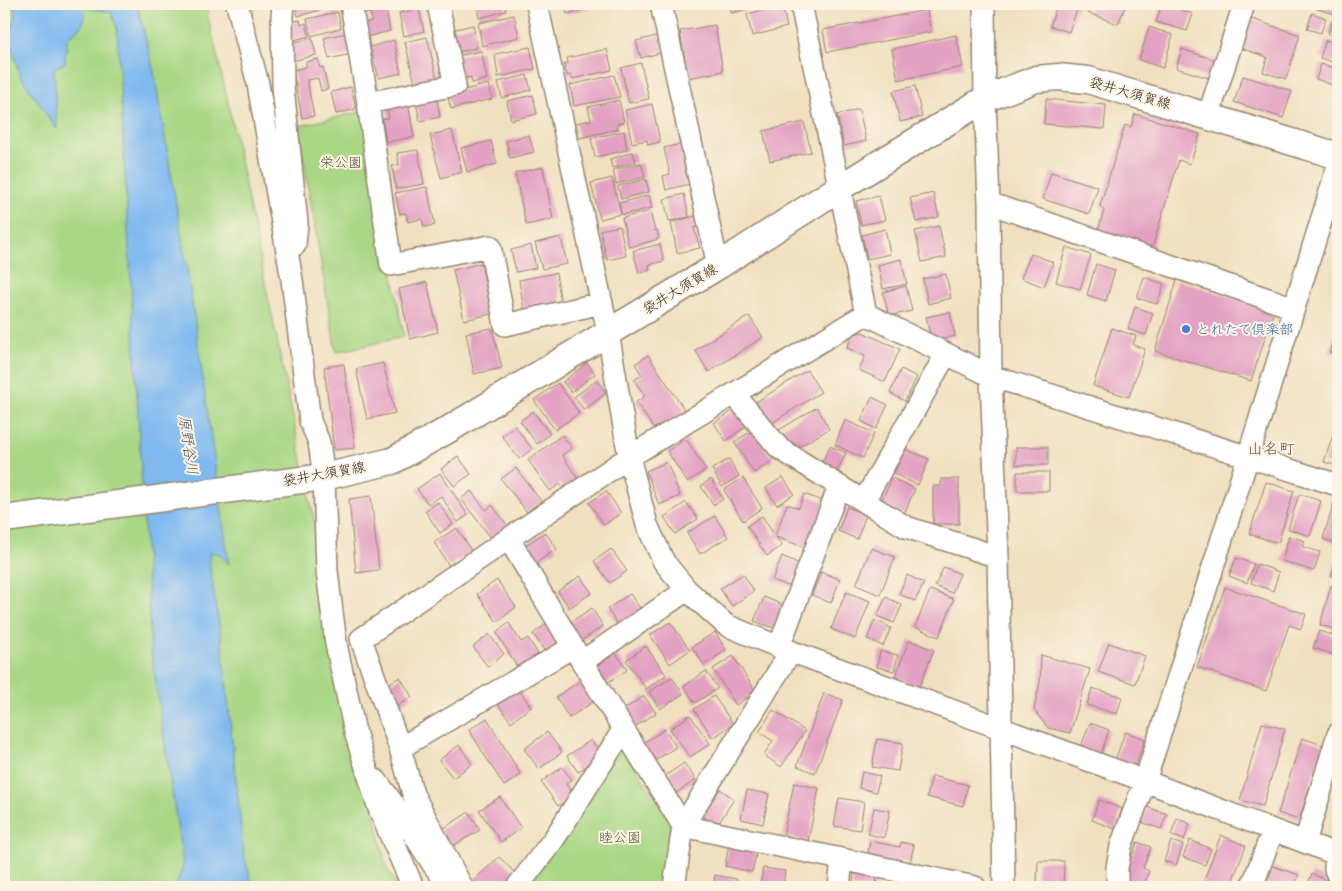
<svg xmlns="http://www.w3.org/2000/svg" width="1342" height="891" viewBox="0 0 1342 891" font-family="Pangolin,'Klee One',sans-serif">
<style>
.green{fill:#a9d785;stroke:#728052}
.water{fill:#7fb9f0;stroke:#5d7287}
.building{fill:#e3a1c3}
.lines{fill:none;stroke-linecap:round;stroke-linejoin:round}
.minor-casing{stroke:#96856f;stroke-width:24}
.major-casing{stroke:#96856f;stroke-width:29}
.minor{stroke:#fff;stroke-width:21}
.major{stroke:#fff;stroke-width:26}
.shop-dot{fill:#3f7fe0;stroke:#fcf5e5;stroke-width:2}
.labels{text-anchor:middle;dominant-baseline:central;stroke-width:4;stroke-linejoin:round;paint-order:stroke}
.street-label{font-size:14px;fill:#3b2a1e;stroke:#fcf5e5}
.park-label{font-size:14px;fill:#565538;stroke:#fcf5e5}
.shop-label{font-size:14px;fill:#366cbe;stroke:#fcf5e5;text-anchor:start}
.water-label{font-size:15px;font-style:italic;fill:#4f555d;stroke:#fcf5e5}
.quarter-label{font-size:16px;fill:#765458;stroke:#fcf5e5}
</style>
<rect width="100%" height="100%" fill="#fcf5e5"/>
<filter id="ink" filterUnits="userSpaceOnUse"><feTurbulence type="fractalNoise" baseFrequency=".02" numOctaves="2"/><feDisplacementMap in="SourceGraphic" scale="10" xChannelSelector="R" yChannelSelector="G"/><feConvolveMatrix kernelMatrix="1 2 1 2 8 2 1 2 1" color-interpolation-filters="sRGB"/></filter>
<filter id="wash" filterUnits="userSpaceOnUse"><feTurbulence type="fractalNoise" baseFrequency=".0096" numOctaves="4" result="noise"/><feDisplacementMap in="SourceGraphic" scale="20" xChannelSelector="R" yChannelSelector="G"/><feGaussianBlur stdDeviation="1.12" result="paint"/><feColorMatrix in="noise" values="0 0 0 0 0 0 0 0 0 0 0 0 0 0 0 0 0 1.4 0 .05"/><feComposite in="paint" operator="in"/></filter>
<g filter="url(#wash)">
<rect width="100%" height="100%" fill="#f0e0c0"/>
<path class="green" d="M4 4H205L226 93 386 867 398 887H4Z
M369 110 391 265 404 337 336 352 298 126Z
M617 751H625L671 823 662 887H529Z"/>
<path class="water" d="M12 4H137L154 72 189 281 229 564 218 553 210 552V568L222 644 244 855 253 887H176L183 865 151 652 117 28 111 12 85 7 83 24 67 39 65 63 54 68 57 129 20 76 9 37 16 13Z"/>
<g id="blocks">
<path class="building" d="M295 4H320L321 10 298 16Z
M385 4 390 31 366 37 364 23 372 21 370 13 362 14V8Z
M476 4H505L506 11 479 18Z
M565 4H603L567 14Z
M729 4H766V5L731 13Z
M1057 4H1079L1069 32 1050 26Z
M1092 4H1126L1118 24 1088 13Z
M1162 4 1193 14 1187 31 1156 22Z
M1316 4H1338V15L1315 8Z
M782 5 787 27 752 36 747 14Z
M419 9 424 31 404 36 399 13Z
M927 10 931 32 827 52 823 30Z
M338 12 341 28 311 36 307 19Z
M1312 13 1326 18 1321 33 1307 29Z
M514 15 519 37 482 46 478 23Z
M1249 18 1300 35 1286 79 1263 72 1267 57 1240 48Z
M300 20 301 25 306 23 309 36 291 41 286 23Z
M1332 21 1338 22V37L1328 34Z
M473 25 477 48 457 52 452 30Z
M715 25 723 71 688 78 680 31Z
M1149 27 1173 35 1163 68 1139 60Z
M346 33 351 54 329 59 324 38Z
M660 35 664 52 641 58 636 41Z
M956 35 963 67 898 80 892 49Z
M427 37 437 79 415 84 405 42Z
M312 38 316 55 288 62 283 45Z
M394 40 401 73 379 78 370 47Z
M1326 40 1338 44V64L1320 58Z
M530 47 535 69 498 77 495 54Z
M607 49 612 70 572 79 571 75 567 76 564 64 568 63 567 58Z
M1182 49 1218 61 1212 79 1176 68Z
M481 51 487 79 472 83 471 77 460 79 456 56Z
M318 59 320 68 323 67 328 89 321 91 318 78 307 80 314 116 302 118 293 70 306 67V62Z
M641 63 649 99 629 103 621 68Z
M1321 64 1338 69V76L1335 86 1316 79Z
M527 75 531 90 502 98 498 82Z
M614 75 620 97 574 106 570 85Z
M1243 76 1292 91 1283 118 1234 102Z
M489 84 492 99 451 109 447 94Z
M915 86 922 117 900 122 893 91Z
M351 87 356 109 336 114 331 92Z
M436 94 440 117 420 121 415 99Z
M533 95 537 114 511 120 507 101Z
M1046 99 1106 105 1104 129 1044 124Z
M619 100 624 122 617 124 618 129 579 138 576 123 591 120 588 107Z
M408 103 414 137 386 142 382 119 389 118 387 107Z
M652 104 660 142 648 145 647 140 632 143 625 110Z
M859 109 866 141 844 146 837 115Z
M1135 114 1200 134 1190 164 1179 160 1152 248 1098 231 1104 210 1100 206 1125 125 1131 127Z
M804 122 811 152 770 161 763 131Z
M452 130 462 172 441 178 430 135Z
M624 131 627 150 595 157 591 138Z
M529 135 534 152 510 158 506 141Z
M491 141 497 164 467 172 461 148Z
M684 143 693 183 666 190 663 176 670 174 664 148Z
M418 150 424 184 396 189 392 166 399 165 397 153Z
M633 152 636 162 612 168 610 159Z
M641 163 645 177 616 184 613 170Z
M543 167 553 219 526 225 515 173Z
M1051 172 1098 187 1089 214 1043 199Z
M612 178 621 214 600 219 591 183Z
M646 179 649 192 621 199 618 186Z
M427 187 435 225 424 227 422 219 408 222 406 213 400 214 395 193Z
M933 193 939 217 916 222 910 198Z
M684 194 689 217 669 221 664 199Z
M649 195 652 208 622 215 619 203Z
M879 196 885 220 861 225 856 201Z
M650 211 655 231 657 230 659 239 629 247 622 218Z
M696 216 701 226 694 228 700 248 677 253 671 222Z
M620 226 626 256 607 260 600 230Z
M939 226 946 257 922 262 915 231Z
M885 229 890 254 867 259 862 235Z
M561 237 567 264 542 269 535 243Z
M660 244 664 261 649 265 650 270 639 273 633 251Z
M531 245 536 268 516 272 511 250Z
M1066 247 1091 255 1080 289 1056 282Z
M1031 254 1053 262 1044 287 1021 278Z
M901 259 907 284 883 289 878 265Z
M481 263 492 314 464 320 453 270Z
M1096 264 1115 270 1106 301 1087 295Z
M556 273 561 303 524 310 519 280Z
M946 274 951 298 928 304 923 279Z
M1144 277 1164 284 1157 304 1137 298Z
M1177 280 1274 311 1251 381 1155 351Z
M427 282 438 332 410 339 399 289Z
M906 286 912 311 889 316 883 292Z
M1135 307 1153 313 1146 335 1128 329Z
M950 312 955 336 932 342 926 317Z
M749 316 763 337 709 372 695 350Z
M1338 327V355L1329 352Z
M492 328 502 368 474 374 466 333Z
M1112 328 1136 336 1133 345 1145 349 1129 397 1093 386Z
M862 332 900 349 885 382 859 370 865 356 847 348 852 335Z
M648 355 686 412 656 432 636 402 645 396 634 380 642 375 635 364Z
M383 363 395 413 367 419 356 369Z
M587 363 595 374 571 392 563 382Z
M344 364 355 448 334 450 324 367Z
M901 369 917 377 905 401 890 393Z
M807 370 821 392 767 426 753 404Z
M597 380 606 393 584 410 574 397Z
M558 383 579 413 555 430 534 400Z
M872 397 888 405 876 429 861 421Z
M817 407 829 429 792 451 779 430Z
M737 408 748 425 726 441 714 423Z
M533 411 550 434 537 444 520 421Z
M845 420 874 433 863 458 835 445Z
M1338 420V466L1324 462Z
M515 426 532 449 519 459 502 436Z
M753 430 773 460 754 473 734 442Z
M562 435 572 448 562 455 580 482 566 492 560 484 550 491 528 460Z
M686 439 706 470 687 482 667 451Z
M830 446 846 453 834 477 818 470Z
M1016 447H1048V465H1016Z
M905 449 929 459 918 485 894 474Z
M458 456 471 474 454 486 441 469Z
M729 459 739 476 722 487 712 469Z
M667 462 680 496 659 505 646 471Z
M516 468 541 501 527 512 501 479Z
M1017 472H1049V491H1017Z
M440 473 468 515 458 522 441 496 428 504 417 489Z
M783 477 794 494 777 505 766 488Z
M743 478 762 508 743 521 724 490Z
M892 478 915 489 904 514 880 504Z
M711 479 723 499 713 505 701 486Z
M941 479H959V524H933V486H941Z
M1266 482 1294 491 1278 543 1249 534Z
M471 491 486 510 492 505 508 526 492 539 461 499Z
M606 491 621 513 604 525 589 503Z
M804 494 825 502 809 549 776 537 782 546 767 556 747 526 762 516 775 536 787 504 799 508Z
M1299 494 1321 501 1310 536 1288 529Z
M371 496 379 570 356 573 349 499Z
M438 502 453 524 440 533 425 511Z
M686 502 698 519 675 534 664 517Z
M1334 502 1338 504V544L1323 539Z
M847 507 866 515 857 539 838 531Z
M715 516 728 537 700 554 687 533Z
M457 528 472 552 449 566 434 542Z
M545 532 557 549 534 564 523 547Z
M1289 536 1305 541 1303 547 1320 552 1314 571 1282 561Z
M871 548 895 557 880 595 856 585Z
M611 549 627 571 610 583 594 561Z
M1338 555V578L1331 576Z
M782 556 800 564 791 587 772 580Z
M1236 558 1254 564 1247 583 1229 576Z
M1257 564 1279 572 1273 591 1251 583Z
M944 567 960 574 952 593 935 586Z
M821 572 840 579 831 603 812 595Z
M743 574 754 591 732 606 720 589Z
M907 575 924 583 915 601 899 594Z
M580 576 592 593 569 608 558 591Z
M497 580 516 607 497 622 477 594Z
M1331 586 1338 588V630L1320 625Z
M1225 587 1306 614 1301 629 1289 625 1266 691 1197 667Z
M930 590 954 599 939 637 915 627Z
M846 592 870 601 855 639 831 629Z
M630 594 642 611 619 626 607 609Z
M764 597 783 605 774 628 754 621Z
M886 597 902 605 894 623 877 616Z
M592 608 603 626 581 641 569 623Z
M875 620 891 628 883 646 867 639Z
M670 622 690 650 670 664 650 635Z
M509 623 521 642 528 638 540 657 519 670 496 632Z
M546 624 559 644 546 653 533 634Z
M1319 631 1338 637V656L1313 648Z
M715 632 726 650 704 665 692 647Z
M489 634 504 654 488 667 473 647Z
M909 640 934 650 919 687 895 677Z
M1109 643 1145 656 1135 684 1098 672Z
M646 646 666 675 646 689 626 660Z
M880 651 898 655 894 671 877 667Z
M616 653 627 670 604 685 593 668Z
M1041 655 1090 669 1070 733 1048 728 1034 710 1040 682Z
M733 656 756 692 736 705 713 669Z
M706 671 718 688 695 703 684 686Z
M400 677 412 697 397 706 385 686Z
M672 677 683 694 660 709 649 692Z
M583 679 596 700 569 718 556 697Z
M517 687 531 707 511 722 496 702Z
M1092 688 1122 697 1117 714 1087 705Z
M824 693 843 700 815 773 797 766Z
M644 696 656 713 633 728 622 711Z
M714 696 733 724 713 738 694 709Z
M773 710 805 731 781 767 764 755 773 741 759 732Z
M690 715 710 744 690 757 670 729Z
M487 718 521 775 504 786 469 730Z
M1090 723 1109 730 1100 756 1080 749Z
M1262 723 1285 729 1263 806 1240 800Z
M665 729 676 747 653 762 642 744Z
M547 732 562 752 539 769 524 749Z
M1125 732 1145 739 1135 768 1115 761Z
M1302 738 1323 745 1299 820 1278 813Z
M877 739 903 743 898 771 872 767Z
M591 740 602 756 578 772 567 756Z
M459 745 472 764 453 778 439 760Z
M684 763 696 780 673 795 662 778Z
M562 767 572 780 566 784 574 795 558 806 541 782Z
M862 772 880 776 876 792 859 788Z
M932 776 968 785 963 806 927 797Z
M794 783 819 788 808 841 783 836Z
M720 789 734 799 717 826 702 816Z
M747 790 769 794 763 824 741 819Z
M500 797 521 828 501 842 479 810Z
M839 798 864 802 860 830 834 826Z
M1099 800 1122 809 1115 829 1092 820Z
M1147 807 1167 814 1161 829 1141 822Z
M874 808 890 811 884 838 868 834Z
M469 812 480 830 451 847 441 830Z
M1177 818 1190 824 1184 840 1171 835Z
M1221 835 1246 846 1230 887H1210L1202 885Z
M1190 840 1211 849 1205 865 1183 857Z
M870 841 900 847 901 842 914 845 910 862 897 859 896 865 867 859Z
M1171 841 1183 845 1176 865 1164 861Z
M1137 842 1151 847 1143 868 1149 871 1143 887 1123 880Z
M729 844 757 850 752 872 725 866Z
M499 857 516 874 502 887H481L474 880Z
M1038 861H1064L1063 887H1037Z
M1273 866 1299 875 1294 887H1266Z
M763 868 785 871 783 887H760Z
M854 874 877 877 876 887H852Z
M1312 874 1329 881 1326 887H1306Z
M715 875 737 879 736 887H713Z
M1103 883V887H1081V884Z"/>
</g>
</g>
<g filter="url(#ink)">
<use href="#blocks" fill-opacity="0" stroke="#96856f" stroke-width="1"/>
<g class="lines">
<g class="minor-casing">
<path id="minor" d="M237 4 258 84 292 280 310 421 319 442 324 477 327 571 336 644 355 732 379 809 413 887
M283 4 282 16 283 87 297 223 295 245
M351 4 368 103 391 265 490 246 505 325 602 303
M537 4 608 332 629 457 647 525 664 562 687 590 726 625 779 647 1145 781 1338 855
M661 4 718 266
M801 4 866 314
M984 4 985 99 989 203 991 376 998 557 1004 887
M368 103 455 85 438 4
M1208 117 1244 4
M989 203 1294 308
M866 314 991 376 1338 485
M734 394 779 448 839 486 906 527 998 557
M864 501 946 354
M509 539 573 647 683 826 975 887
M779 647 839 486
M583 661 687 590
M400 748 573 647
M376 780 400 813 434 866 448 884
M1305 842 1338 734
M1336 854 1335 869 1338 876
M462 887 413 794 400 748 361 639 629 457 866 314
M517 887 554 839 623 730
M674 887 683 826 791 651
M839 887 842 859
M1117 887V868L1121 846 1145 781 1248 457 1338 166
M1250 887 1254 881 1273 830"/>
</g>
<g class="major-casing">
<path id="major" d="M4 519 324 477 392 461 446 431 718 266 839 188 985 99 1036 79 1058 77 1088 80 1338 156"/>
</g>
<use href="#minor" class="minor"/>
<use href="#major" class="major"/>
</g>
</g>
<circle class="shop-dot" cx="1186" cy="329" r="5"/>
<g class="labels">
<g class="street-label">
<text transform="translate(1130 93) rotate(16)">袋井大須賀線</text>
<text transform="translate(680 289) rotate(-31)">袋井大須賀線</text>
<text transform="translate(324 474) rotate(-10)">袋井大須賀線</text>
</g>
<g class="park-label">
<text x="341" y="162">栄公園</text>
<text x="620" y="837">睦公園</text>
</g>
<g class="shop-label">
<text x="1196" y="329">とれたて倶楽部</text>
</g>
<g class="water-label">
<text transform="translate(188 445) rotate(82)">原野谷川</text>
</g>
<g class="quarter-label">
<text x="1271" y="449">山名町</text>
</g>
</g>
<rect width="1342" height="891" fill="none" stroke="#fcf5e5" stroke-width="20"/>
</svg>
